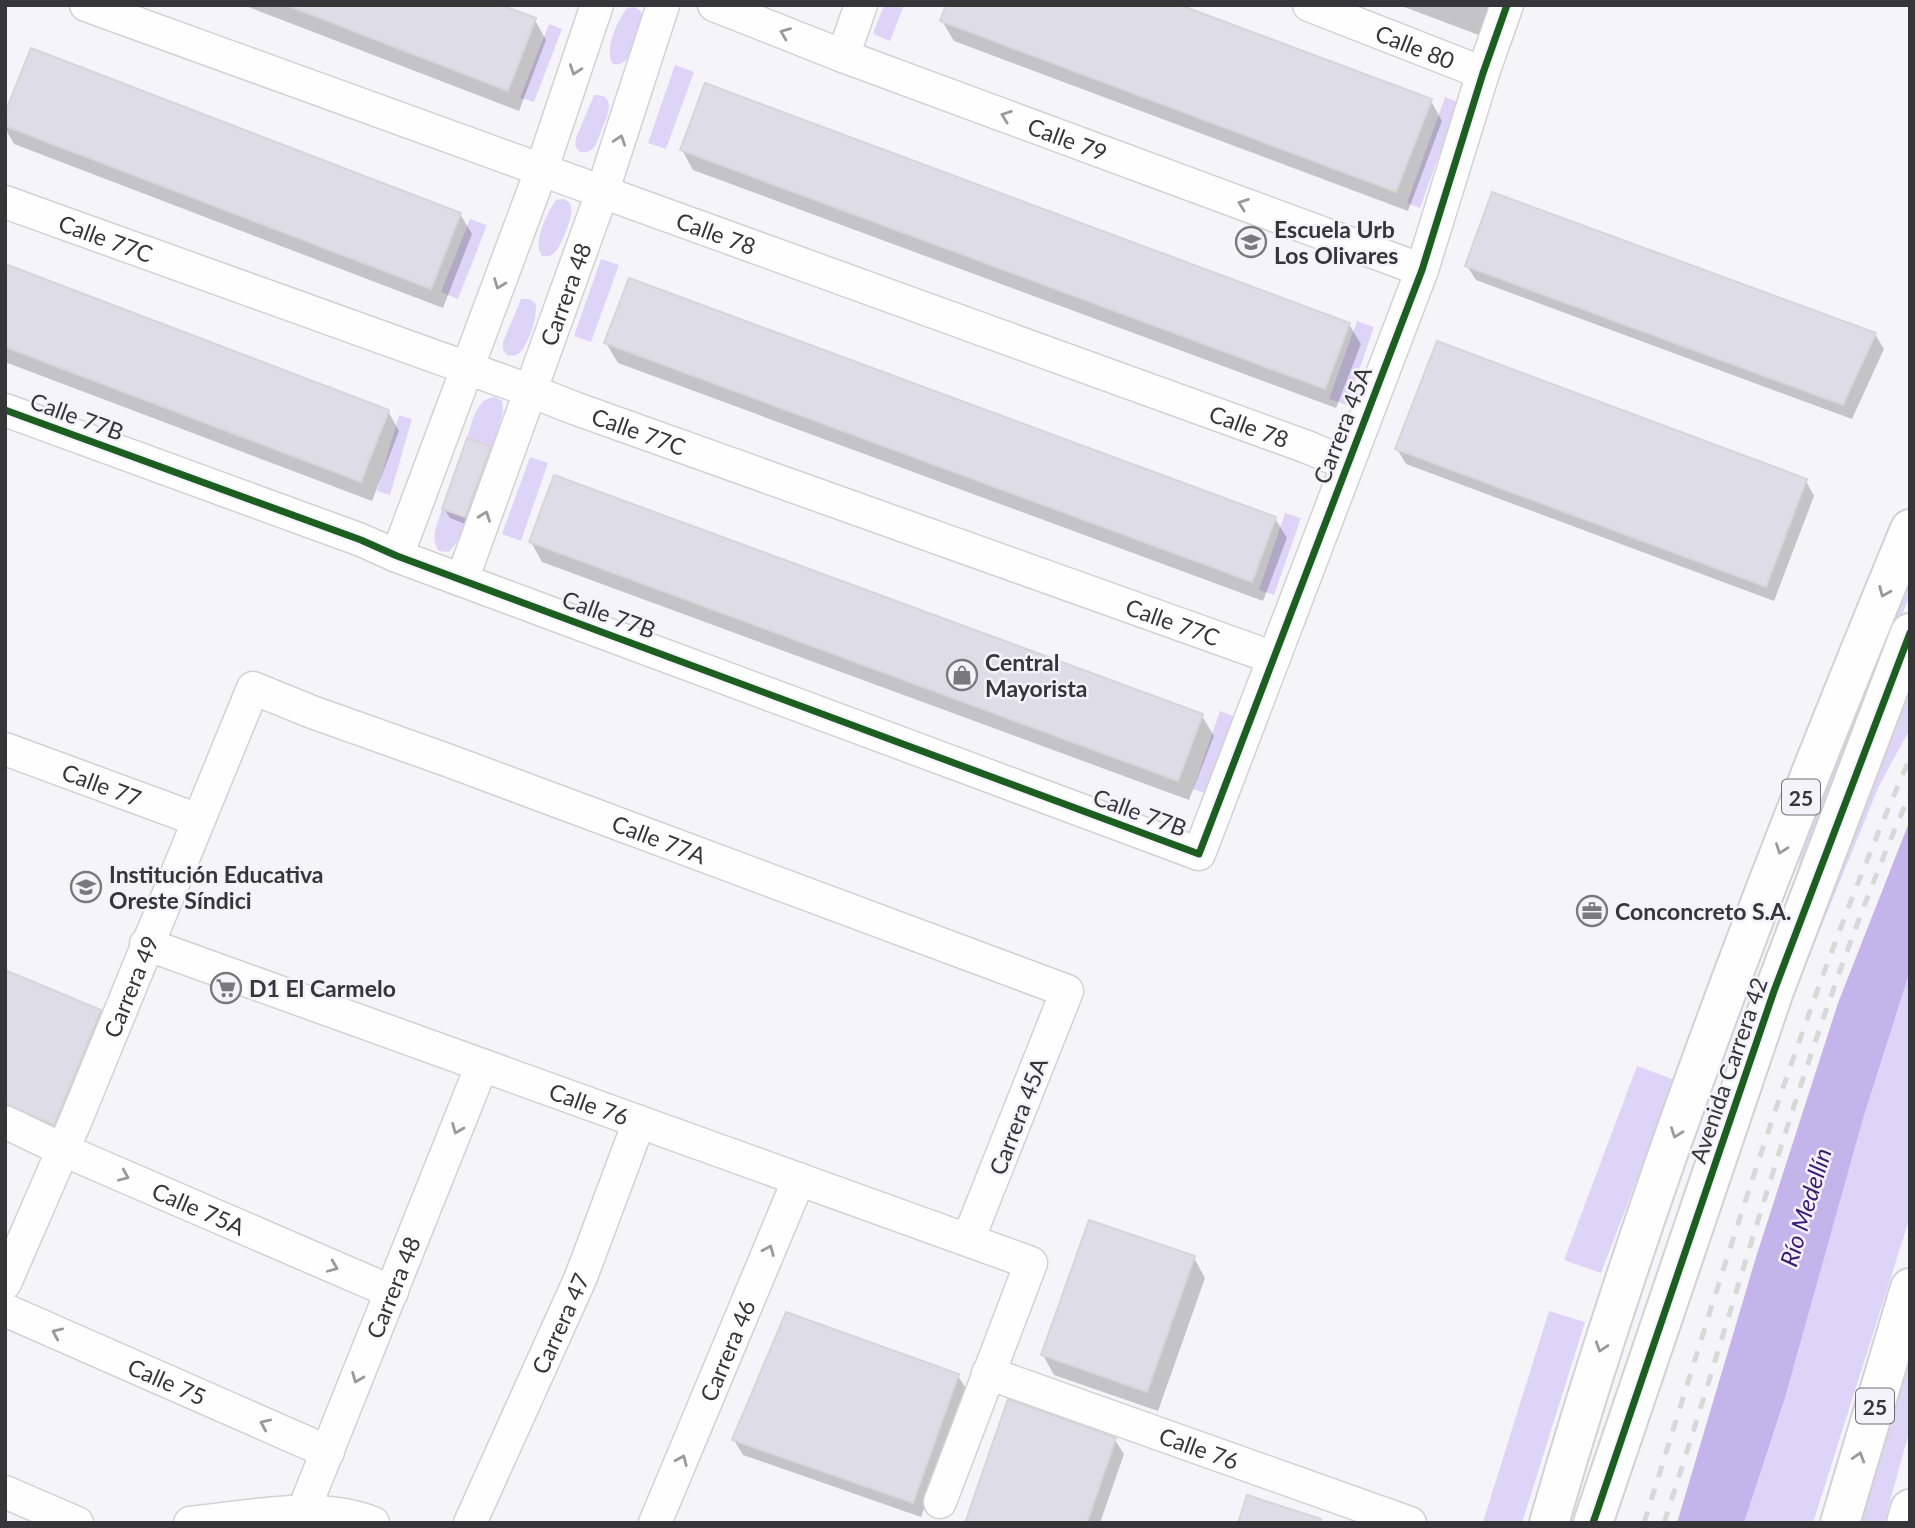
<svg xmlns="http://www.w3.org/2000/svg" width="1915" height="1528" viewBox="0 0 1915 1528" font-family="Lato,sans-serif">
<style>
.green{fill:#ddd5f8}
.water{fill:#c3b5ec}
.shadow{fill:#0003}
.building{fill:#dedce7;stroke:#d6d6d9;stroke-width:2}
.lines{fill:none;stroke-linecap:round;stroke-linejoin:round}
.minor-casing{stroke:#d2d1d4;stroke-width:35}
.highway-casing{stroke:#d2d1d4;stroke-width:42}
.minor{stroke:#fefefe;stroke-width:32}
.highway{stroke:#fefefe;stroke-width:38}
.rail{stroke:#d8d8d9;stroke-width:5;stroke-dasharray:12 12;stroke-linecap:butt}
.cycleway-casing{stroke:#f4f3fb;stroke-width:11}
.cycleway{stroke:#1b5e20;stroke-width:7}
.oneway{stroke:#9a9a9b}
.labels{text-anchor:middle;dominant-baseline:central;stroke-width:5;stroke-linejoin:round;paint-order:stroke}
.shield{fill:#f4f3fb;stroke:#6f6e72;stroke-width:2}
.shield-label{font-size:21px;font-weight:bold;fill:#363538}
.street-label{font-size:23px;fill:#363538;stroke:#f4f3fb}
.poi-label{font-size:23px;font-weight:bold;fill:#363538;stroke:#f4f3fb;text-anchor:start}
.water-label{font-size:24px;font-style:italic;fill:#3c1972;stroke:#f4f3fb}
</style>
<rect width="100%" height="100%" fill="#f5f5f9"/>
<path class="green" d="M884 5H904L890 41 873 34Z
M635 7C639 10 641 10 642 15 645 23 631 58 624 62 620 65 618 64 613 64 603 50 618 20 627 8Z
M549 24 562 29 534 102 520 98Z
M675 65 694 72 666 149 648 143Z
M594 95C617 94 608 115 602 129 599 136 597 146 591 150 587 153 585 152 580 152L575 146 576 138Z
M1445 97 1458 102 1420 208 1407 203Z
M564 199C568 202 570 202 571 207 574 215 560 250 553 254 548 257 547 256 542 256 532 243 547 213 556 200Z
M470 219 487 225 458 299 441 292Z
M601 259 619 265 591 342 574 336Z
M521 299H529L535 302C539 314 529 341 522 350 518 356 513 356 507 355L503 350V342Z
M1357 321 1374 327 1347 405 1329 399Z
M495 397 502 401 503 412 493 447 467 438C473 421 475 399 495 397Z
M399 415 412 419 390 495 377 491Z
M530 457 548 463 521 541 502 534Z
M442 509 467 518 459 540 449 552 439 551C429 538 438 523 442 509Z
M1285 513 1301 518 1274 595 1259 590Z
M1910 569V595L1824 809 1793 895 1806 828Z
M1910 679V729L1879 786 1799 981Z
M1220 711 1238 718 1210 795 1193 789Z
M1910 971V1217L1813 1523H1744L1785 1398 1863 1119Z
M1637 1066 1675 1080 1601 1273 1564 1260Z
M1549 1311 1585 1322 1522 1523H1487L1483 1522Z
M1910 1347V1429L1884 1523H1855Z"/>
<path class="water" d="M1910 820V971L1863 1119 1785 1398 1744 1523H1677L1756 1257 1838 1003Z"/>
<path class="shadow" d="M243 5H496L535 20 546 40 519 111Z
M1399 5H1496L1484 37Z
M942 21 1431 101 1442 121 1408 211 954 41Z
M5 117 460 214 472 234 443 308 14 144 5 128Z
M682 150 1349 324 1361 344 1336 408 693 170Z
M5 266 388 411 399 431 372 501 5 362Z
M1467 266 1875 334 1884 349 1852 419 1476 280Z
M606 343 1275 518 1287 538 1263 601 618 363Z
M490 448 495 457 470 526 450 518 444 509Z
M1397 449 1806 481 1814 496 1774 601 1406 464Z
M531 542 1202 716 1214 736 1189 800 542 562Z
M5 985 100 1011 111 1031 65 1144 5 1120Z
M1194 1258 1205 1278 1158 1411 1054 1375 1043 1355Z
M958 1376 967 1390 921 1517 743 1455 734 1440Z
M1115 1440 1124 1454 1100 1523H967Z"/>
<path class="building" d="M286 5H501L536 18 508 91Z
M946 5H1180L1432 99 1396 192 940 21Z
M31 48 461 213 431 289 5 126V113Z
M705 83 1350 323 1325 389 680 150Z
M1492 192 1876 333 1843 405 1465 266Z
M5 264 389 410 361 482 5 347Z
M629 278 1276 517 1252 582 604 343Z
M1437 341 1807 479 1766 587 1395 449Z
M467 438 491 446 465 517 442 509Z
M554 475 1203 714 1178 781 529 542Z
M5 970 101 1010 54 1125 5 1104Z
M1089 1220 1195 1256 1147 1392 1041 1355Z
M786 1312 959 1374 913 1503 732 1440Z
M1008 1399 1116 1438 1087 1523H965Z
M1247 1495 1321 1519 1320 1523H1238Z"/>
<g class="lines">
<g class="minor-casing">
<g id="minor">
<path id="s1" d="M86 5 1307 447 1347 464"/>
<path id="s2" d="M714 5 843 56 1422 270"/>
<path id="s3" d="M1309 5 1483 73"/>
<path d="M843 56 861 5"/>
<path id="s4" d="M5 202 531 391 574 408 1274 658"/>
<path d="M5 410 361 540 397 556 1199 854 1422 270 1483 73 1507 5"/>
<path d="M397 556 541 171 597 5"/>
<path id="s5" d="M462 580 602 193 663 5"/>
<path id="s6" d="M5 749 198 820"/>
<path id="s7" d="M146 944 1031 1263 940 1502"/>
<path id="s8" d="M5 1122 61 1149 392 1292"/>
<path id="s9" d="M5 1283 75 1122 253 688 312 712 447 760 1067 991 968 1240"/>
<path id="s10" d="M5 1310 328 1452"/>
<path id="s11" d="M988 1373 1410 1523"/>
<path d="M5 1492 77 1523"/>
<path id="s12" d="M303 1512 482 1065"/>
<path d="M190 1523C249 1517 317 1501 373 1523"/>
<path id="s13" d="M470 1523 581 1277 639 1122"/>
<path id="s14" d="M655 1523 799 1179"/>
</g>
</g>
<g class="highway-casing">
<path id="highway" d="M1549 1523C1647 1185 1775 855 1910 529
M1593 1523 1774 991 1910 633
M1840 1523 1910 1288
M1906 1523 1910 1509"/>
</g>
<use href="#minor" class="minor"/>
<use href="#highway" class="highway"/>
<path class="rail" d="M1644 1523C1725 1265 1801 1006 1910 758
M1664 1523C1744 1279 1807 1029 1910 794"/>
<g class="cycleway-casing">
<path id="cycleway" d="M5 410 361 540 397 556 1199 854 1422 270 1483 73 1507 5
M1593 1523 1774 991 1910 633"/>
</g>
<use href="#cycleway" class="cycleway"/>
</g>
<defs><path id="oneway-chevron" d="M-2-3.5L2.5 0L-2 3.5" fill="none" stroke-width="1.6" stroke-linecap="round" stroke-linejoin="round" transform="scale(1.75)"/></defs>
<g class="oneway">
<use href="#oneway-chevron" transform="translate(785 33) rotate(-158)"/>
<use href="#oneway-chevron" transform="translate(575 70) rotate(109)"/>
<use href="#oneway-chevron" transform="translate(1006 116) rotate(-160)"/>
<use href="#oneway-chevron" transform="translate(620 140) rotate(-72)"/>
<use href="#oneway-chevron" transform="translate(1243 204) rotate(-160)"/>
<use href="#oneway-chevron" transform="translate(499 284) rotate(111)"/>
<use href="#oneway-chevron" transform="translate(485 516) rotate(-70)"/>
<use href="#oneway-chevron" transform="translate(1884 592) rotate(113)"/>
<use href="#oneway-chevron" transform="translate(1781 849) rotate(110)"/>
<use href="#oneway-chevron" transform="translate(457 1129) rotate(112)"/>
<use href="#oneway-chevron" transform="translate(1676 1133) rotate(110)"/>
<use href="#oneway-chevron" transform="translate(124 1176) rotate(23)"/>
<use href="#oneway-chevron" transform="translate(769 1250) rotate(-67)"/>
<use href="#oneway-chevron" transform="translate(333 1267) rotate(23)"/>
<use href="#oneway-chevron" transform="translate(57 1333) rotate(-156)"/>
<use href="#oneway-chevron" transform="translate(1601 1347) rotate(108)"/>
<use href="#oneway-chevron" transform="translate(357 1378) rotate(112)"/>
<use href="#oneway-chevron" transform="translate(265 1424) rotate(-156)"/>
<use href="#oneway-chevron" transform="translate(1859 1457) rotate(-73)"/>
<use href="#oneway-chevron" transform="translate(682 1460) rotate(-67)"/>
</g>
<defs>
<g id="school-ring" transform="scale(1.575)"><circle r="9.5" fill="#f4f3fb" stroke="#79787c" stroke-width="1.5"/><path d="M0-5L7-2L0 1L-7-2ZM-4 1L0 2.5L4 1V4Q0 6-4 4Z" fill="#79787c"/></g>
<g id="shop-ring" transform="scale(1.575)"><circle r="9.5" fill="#f4f3fb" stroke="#79787c" stroke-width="1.5"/><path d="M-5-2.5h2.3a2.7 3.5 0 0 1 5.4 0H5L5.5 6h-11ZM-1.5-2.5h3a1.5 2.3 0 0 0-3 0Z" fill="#79787c"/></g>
<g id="office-ring" transform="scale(1.575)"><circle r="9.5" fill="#f4f3fb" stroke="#79787c" stroke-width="1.5"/><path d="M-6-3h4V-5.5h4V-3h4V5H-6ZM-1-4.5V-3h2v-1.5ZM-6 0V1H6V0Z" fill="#79787c"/></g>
<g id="supermarket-ring" transform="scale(1.575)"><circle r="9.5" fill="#f4f3fb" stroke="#79787c" stroke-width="1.5"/><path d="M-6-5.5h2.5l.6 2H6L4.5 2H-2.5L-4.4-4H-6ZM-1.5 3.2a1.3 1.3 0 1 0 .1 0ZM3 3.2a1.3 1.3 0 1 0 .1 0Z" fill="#79787c"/></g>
</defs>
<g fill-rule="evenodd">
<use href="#school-ring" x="1251" y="242"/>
<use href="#shop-ring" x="962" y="675"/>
<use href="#school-ring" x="86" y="887"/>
<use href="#office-ring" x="1592" y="911"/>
<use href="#supermarket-ring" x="226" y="988"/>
</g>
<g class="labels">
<g class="shield">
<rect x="1782" y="779.5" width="38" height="35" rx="5"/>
<rect x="1856" y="1388.5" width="38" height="35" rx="5"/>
</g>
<g class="shield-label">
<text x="1801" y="797">25</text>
<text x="1875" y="1406">25</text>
</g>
<g class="street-label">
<text stroke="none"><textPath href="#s3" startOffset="114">Calle 80</textPath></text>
<text stroke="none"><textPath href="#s2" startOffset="378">Calle 79</textPath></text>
<text stroke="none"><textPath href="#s1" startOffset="670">Calle 78</textPath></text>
<text stroke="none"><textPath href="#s4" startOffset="107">Calle 77C</textPath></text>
<text stroke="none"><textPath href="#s5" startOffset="304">Carrera 48</textPath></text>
<text transform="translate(77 416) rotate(20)">Calle 77B</text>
<text transform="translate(1342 425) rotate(-69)">Carrera 45A</text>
<text stroke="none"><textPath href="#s1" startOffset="1237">Calle 78</textPath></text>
<text stroke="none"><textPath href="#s4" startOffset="674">Calle 77C</textPath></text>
<text transform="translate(609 614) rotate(20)">Calle 77B</text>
<text stroke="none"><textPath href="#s4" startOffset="1241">Calle 77C</textPath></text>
<text stroke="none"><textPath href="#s6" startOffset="103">Calle 77</textPath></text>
<text transform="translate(1140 812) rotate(20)">Calle 77B</text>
<text stroke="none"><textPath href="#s9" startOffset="1078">Calle 77A</textPath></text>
<text stroke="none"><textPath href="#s9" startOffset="322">Carrera 49</textPath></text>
<text transform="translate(1728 1070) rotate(-71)">Avenida Carrera 42</text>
<text stroke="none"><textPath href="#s7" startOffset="471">Calle 76</textPath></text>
<text transform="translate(1018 1116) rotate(-69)">Carrera 45A</text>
<text stroke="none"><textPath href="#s8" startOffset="212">Calle 75A</textPath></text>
<text stroke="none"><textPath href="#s12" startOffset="242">Carrera 48</textPath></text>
<text stroke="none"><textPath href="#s13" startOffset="219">Carrera 47</textPath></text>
<text stroke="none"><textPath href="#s14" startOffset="187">Carrera 46</textPath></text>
<text stroke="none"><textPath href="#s10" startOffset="177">Calle 75</textPath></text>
<text stroke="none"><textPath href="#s11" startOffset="224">Calle 76</textPath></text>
</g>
<g class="poi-label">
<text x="1274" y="229">Escuela Urb<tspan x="1274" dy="26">Los Olivares</tspan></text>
<text x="985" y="662">Central<tspan x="985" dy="26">Mayorista</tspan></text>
<text x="109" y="874">Institución Educativa<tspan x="109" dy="26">Oreste Síndici</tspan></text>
<text x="1615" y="911">Conconcreto S.A.</text>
<text x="249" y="988">D1 El Carmelo</text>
</g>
<g class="water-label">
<text transform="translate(1805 1207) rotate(-73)">Río Medellín</text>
</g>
</g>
<rect width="1915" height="1528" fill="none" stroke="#363538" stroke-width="14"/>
</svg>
